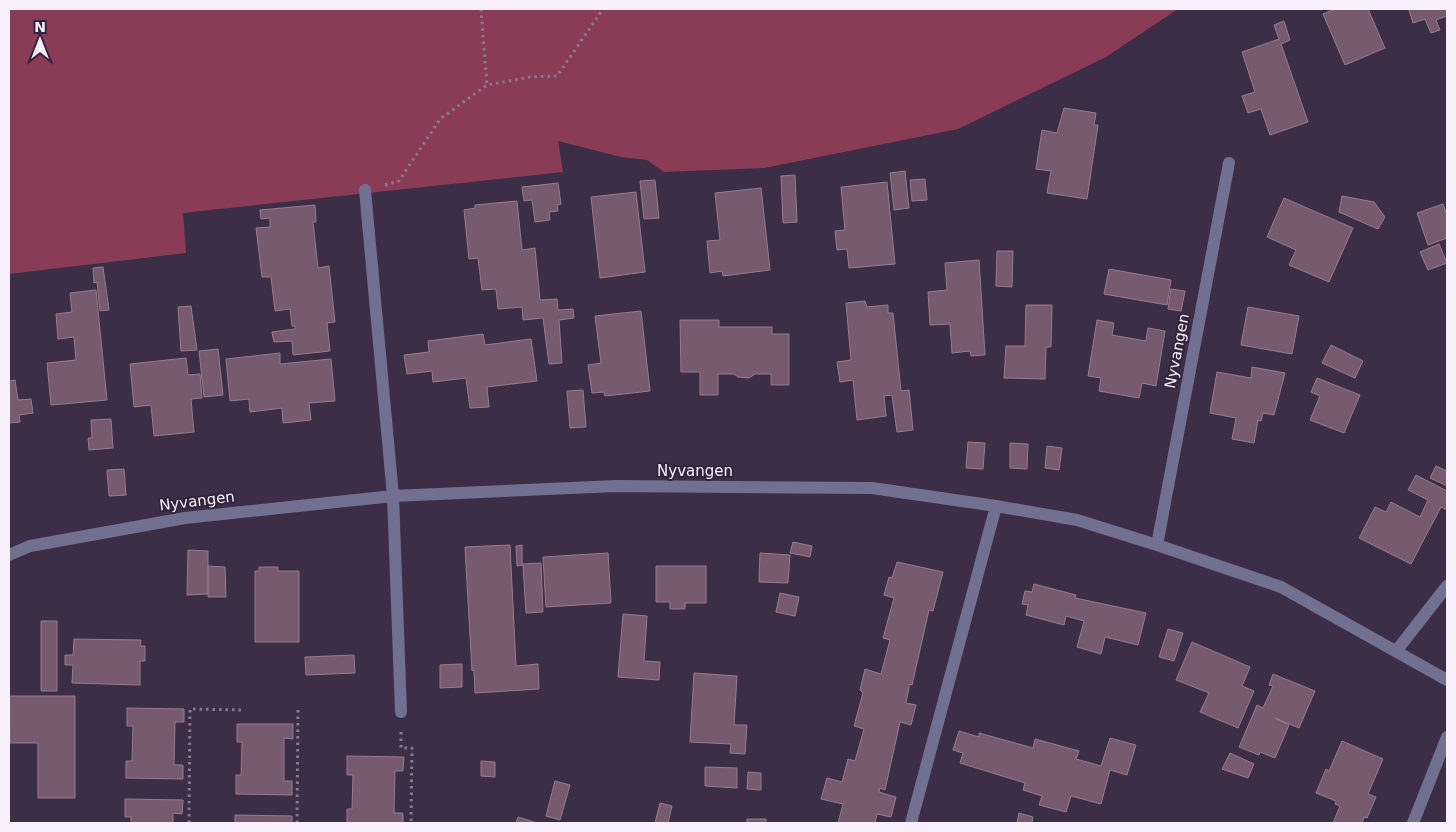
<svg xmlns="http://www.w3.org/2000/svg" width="1456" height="832" viewBox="0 0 1456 832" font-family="'DejaVu Sans',sans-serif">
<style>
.green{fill:#8a3c57}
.building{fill:#765a6f;stroke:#987b90}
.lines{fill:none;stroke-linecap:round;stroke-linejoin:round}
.path{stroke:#877b8f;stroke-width:3;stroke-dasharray:2.5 4;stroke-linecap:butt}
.minor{stroke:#717091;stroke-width:12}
.labels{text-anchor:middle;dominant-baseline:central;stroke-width:4;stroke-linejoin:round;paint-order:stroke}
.street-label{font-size:15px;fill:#f8f0fd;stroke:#32243d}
</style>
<rect width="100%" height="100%" fill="#3d2e47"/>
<path class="green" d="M9 9H1178L1106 57 958 129 764 168 664 172 647 160 621 157 558 141 563 172 183 213 186 253 9 274Z"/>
<path class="building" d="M1335 9H1368L1385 48 1345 65 1323 14Z
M1414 9H1447V16L1436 20 1440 30 1431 33 1425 19 1413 23 1409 10Z
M1284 21 1290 40 1281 44 1308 122 1270 135 1261 109 1248 113 1242 96 1255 92 1242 52 1279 39 1274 25Z
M1064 108 1096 113 1094 125H1098L1087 199 1047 193 1051 171 1036 169 1042 130 1057 133Z
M905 171 909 208 894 210 890 173Z
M795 175 797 222 783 223 781 176Z
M925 179 927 200 912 201 910 180Z
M655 180 659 218 644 219 640 181Z
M887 182 895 264 849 268 847 249 837 250 835 231 845 230 841 187Z
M558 183 561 204 557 205 558 211 549 212 550 220 535 222 532 200 524 201 522 187Z
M761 188 770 270 723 276 722 271 710 273 707 241 720 240 715 193Z
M636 192 645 272 600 278 591 197Z
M1342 196 1374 202 1385 217 1378 229 1339 212Z
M1284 198 1353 228 1329 282 1289 265 1296 250 1267 237Z
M517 201 522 250 535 248 540 300 557 299 558 310 573 309 574 318 559 320 562 363 549 364 543 318 523 320 522 307 498 309 496 289 482 290 478 258 469 259 464 210 475 208V205Z
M1443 204 1447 215V238L1428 245 1417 213Z
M315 205 316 222H313L318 268 329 266 335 322 327 323 330 351 293 355 292 341 274 342 272 332 295 329V326H292L290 309 275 311 271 277H262L256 228 270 227V218L261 219 260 210Z
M1439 244 1447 263 1428 270 1420 252Z
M997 251H1013L1012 287 996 286Z
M979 260 985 355 971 356 970 351 952 353 950 324 930 325 928 292 947 290 945 263Z
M103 267 109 310 100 311 97 282 94 283 93 268Z
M1109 269 1171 280 1167 305 1104 294Z
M1171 289 1185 291 1181 311 1168 309Z
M96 290 107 400 51 405 47 363 76 360 74 337 58 339 56 314 72 312 70 293Z
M865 301 867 307 888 305V313H893L901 391 909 390 913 430 897 432 892 395 884 396 886 416 857 420 853 380 840 382 837 362 851 360 846 303Z
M1026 305H1052L1051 347H1046L1045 379 1004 378 1006 346H1025Z
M191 306 197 350 181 351 178 307Z
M1248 307 1299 316 1292 354 1241 345Z
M641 311 650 391 605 396 604 392 592 393 588 365 601 363 595 316Z
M680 320H719V327H772V334H789V385H771V374H755L749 378 738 377 734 374H718V395H700V372H681Z
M1097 320 1114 323 1112 335 1146 341 1148 328 1165 331 1156 386 1142 383 1139 398 1099 391 1101 378 1088 376Z
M483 334 485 345 531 339 537 381 487 387 489 407 470 408 466 378 433 382 432 371 407 374 404 355 429 352 428 341Z
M1331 345 1363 361 1355 378 1322 363Z
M218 349 223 395 204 397 199 351Z
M280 353V364L331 359 335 401 309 403 311 420 283 423 282 408 250 412 249 399 230 401 226 359Z
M186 358 188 375 200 374 202 398 191 399 194 432 154 436 151 405 134 407 130 364Z
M1252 367 1285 373 1274 415 1263 413 1261 421 1258 420 1254 443 1232 439 1236 418 1210 413 1217 372 1251 378Z
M1317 378 1360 395 1344 433 1310 420 1320 396 1311 392Z
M15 380 18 400 31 399 33 413 19 415 20 422 9 423V381Z
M583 390 586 427 570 428 567 391Z
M111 419 113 448 89 450 88 438H92L91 420Z
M968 442 985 443 983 469 966 468Z
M1010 443 1028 444 1027 469 1010 468Z
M1047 446 1062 448 1059 470 1045 468Z
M1436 466 1447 471V486L1430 478Z
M124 469 126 495 109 496 107 470Z
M1416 475 1447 491V510L1441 507 1411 564 1359 538 1375 507 1386 512 1391 502 1420 517 1428 500 1408 490Z
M793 542 812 546 810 557 790 553Z
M510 545 516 666 538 664 539 689 475 693 474 670 472 671 465 547Z
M522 545V564L541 563 543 612 526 613 523 565 517 566 516 546Z
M188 550 208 551V594L187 595Z
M608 553 611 603 546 607 543 557Z
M760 553 790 555 788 583 759 582Z
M897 562 943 572 933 611 929 610 912 685 909 684V688L906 703 916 705 911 725 900 722 885 790 880 788 879 792 896 797 891 817 877 814 875 823H838L843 804 821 799 827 778 842 782 848 759 855 761 864 729 854 726 863 693 860 690 865 669 881 674 890 640 883 638 894 598 884 595 889 577 892 578Z
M208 566 225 567 226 597H208Z
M656 566H706V603H685V609H670V602H656Z
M259 567H278V571H299V642H255V571H259Z
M1034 584 1076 595 1075 598 1146 613 1138 645 1105 637 1101 654 1077 647 1084 621 1066 616 1064 625 1026 615 1028 605 1022 604 1025 591 1032 592Z
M780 593 799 597 795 616 776 612Z
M623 614 647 616 644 661 660 662 659 680 618 677Z
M41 621H57V691H41Z
M1168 629 1183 633 1174 661 1159 657Z
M74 639 141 640 140 646H145V661H140V685L72 683 73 665H65V655H73Z
M1192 642 1250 667 1242 686 1254 691 1238 728 1200 712 1209 693 1176 680Z
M354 655 355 673 306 675 305 657Z
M462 664V687L440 688V665Z
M694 673 737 676 734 725H747L745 754 730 753 731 744 690 742Z
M1273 674 1315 691 1299 728 1275 718 1289 725 1275 758 1260 752 1259 755 1239 747 1257 705 1263 708 1273 686 1269 685Z
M9 696H75V798H38V743H10Z
M127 708 184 709V722H175L174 765H183V779L126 778V761H132L133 726H127Z
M237 724H293V739L284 738V781H292V795L236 794V775H241L242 742H237Z
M959 731 979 737V733L1033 748 1035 739 1079 751 1076 759 1101 766 1110 738 1136 745 1127 775 1110 770 1101 804 1071 796 1066 812 1039 805 1042 796 1023 790 1025 783 960 763 963 753 953 750Z
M1342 741 1383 759 1368 794 1376 797 1367 818 1364 817 1362 823H1333L1340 806 1335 804 1336 801 1316 793 1326 769 1329 771Z
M1230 753 1254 764 1248 778 1222 769Z
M347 756 404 757 403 771H395L394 813H403V823H347V809H352L353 775H347Z
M481 761 495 762V777L481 776Z
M705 767 737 768V788L705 786Z
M748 772 761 773V790L747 789Z
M555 781 570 785 560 820 546 816Z
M125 799 183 800 182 814 173 813V823H131V817H125Z
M660 803 672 806 668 823H655Z
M1019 813 1033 817 1032 823H1017Z
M235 815 292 816V823H235Z
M518 817 537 823H516Z
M747 819H766V823H747Z"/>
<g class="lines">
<path class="path" d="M481 9 487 85
M385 185 399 181 440 119 487 85 530 77 557 76 603 9
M401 732V748H412L411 823
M189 823 190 709 242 710
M297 823 298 710"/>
<path class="minor" d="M365 190 393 496 401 712
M1157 545 1229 163
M9 555 30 546 185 518 393 496 616 486 872 488 996 506 1077 520 1157 545 1281 587 1447 680
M1397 650 1447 586
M911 823 996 506
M1413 823 1447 737"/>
</g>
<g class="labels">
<g class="street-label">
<text transform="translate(1177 351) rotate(-79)">Nyvangen</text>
<text x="695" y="471">Nyvangen</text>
<text transform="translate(197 501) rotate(-7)">Nyvangen</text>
</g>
</g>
<rect width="1456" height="832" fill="none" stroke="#f8f0fd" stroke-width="20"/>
<g transform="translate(40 40)" stroke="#32243d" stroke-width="4" paint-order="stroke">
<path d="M0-4L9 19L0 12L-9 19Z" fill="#f8f0fd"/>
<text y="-8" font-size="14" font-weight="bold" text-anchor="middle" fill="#f8f0fd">N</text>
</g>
</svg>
